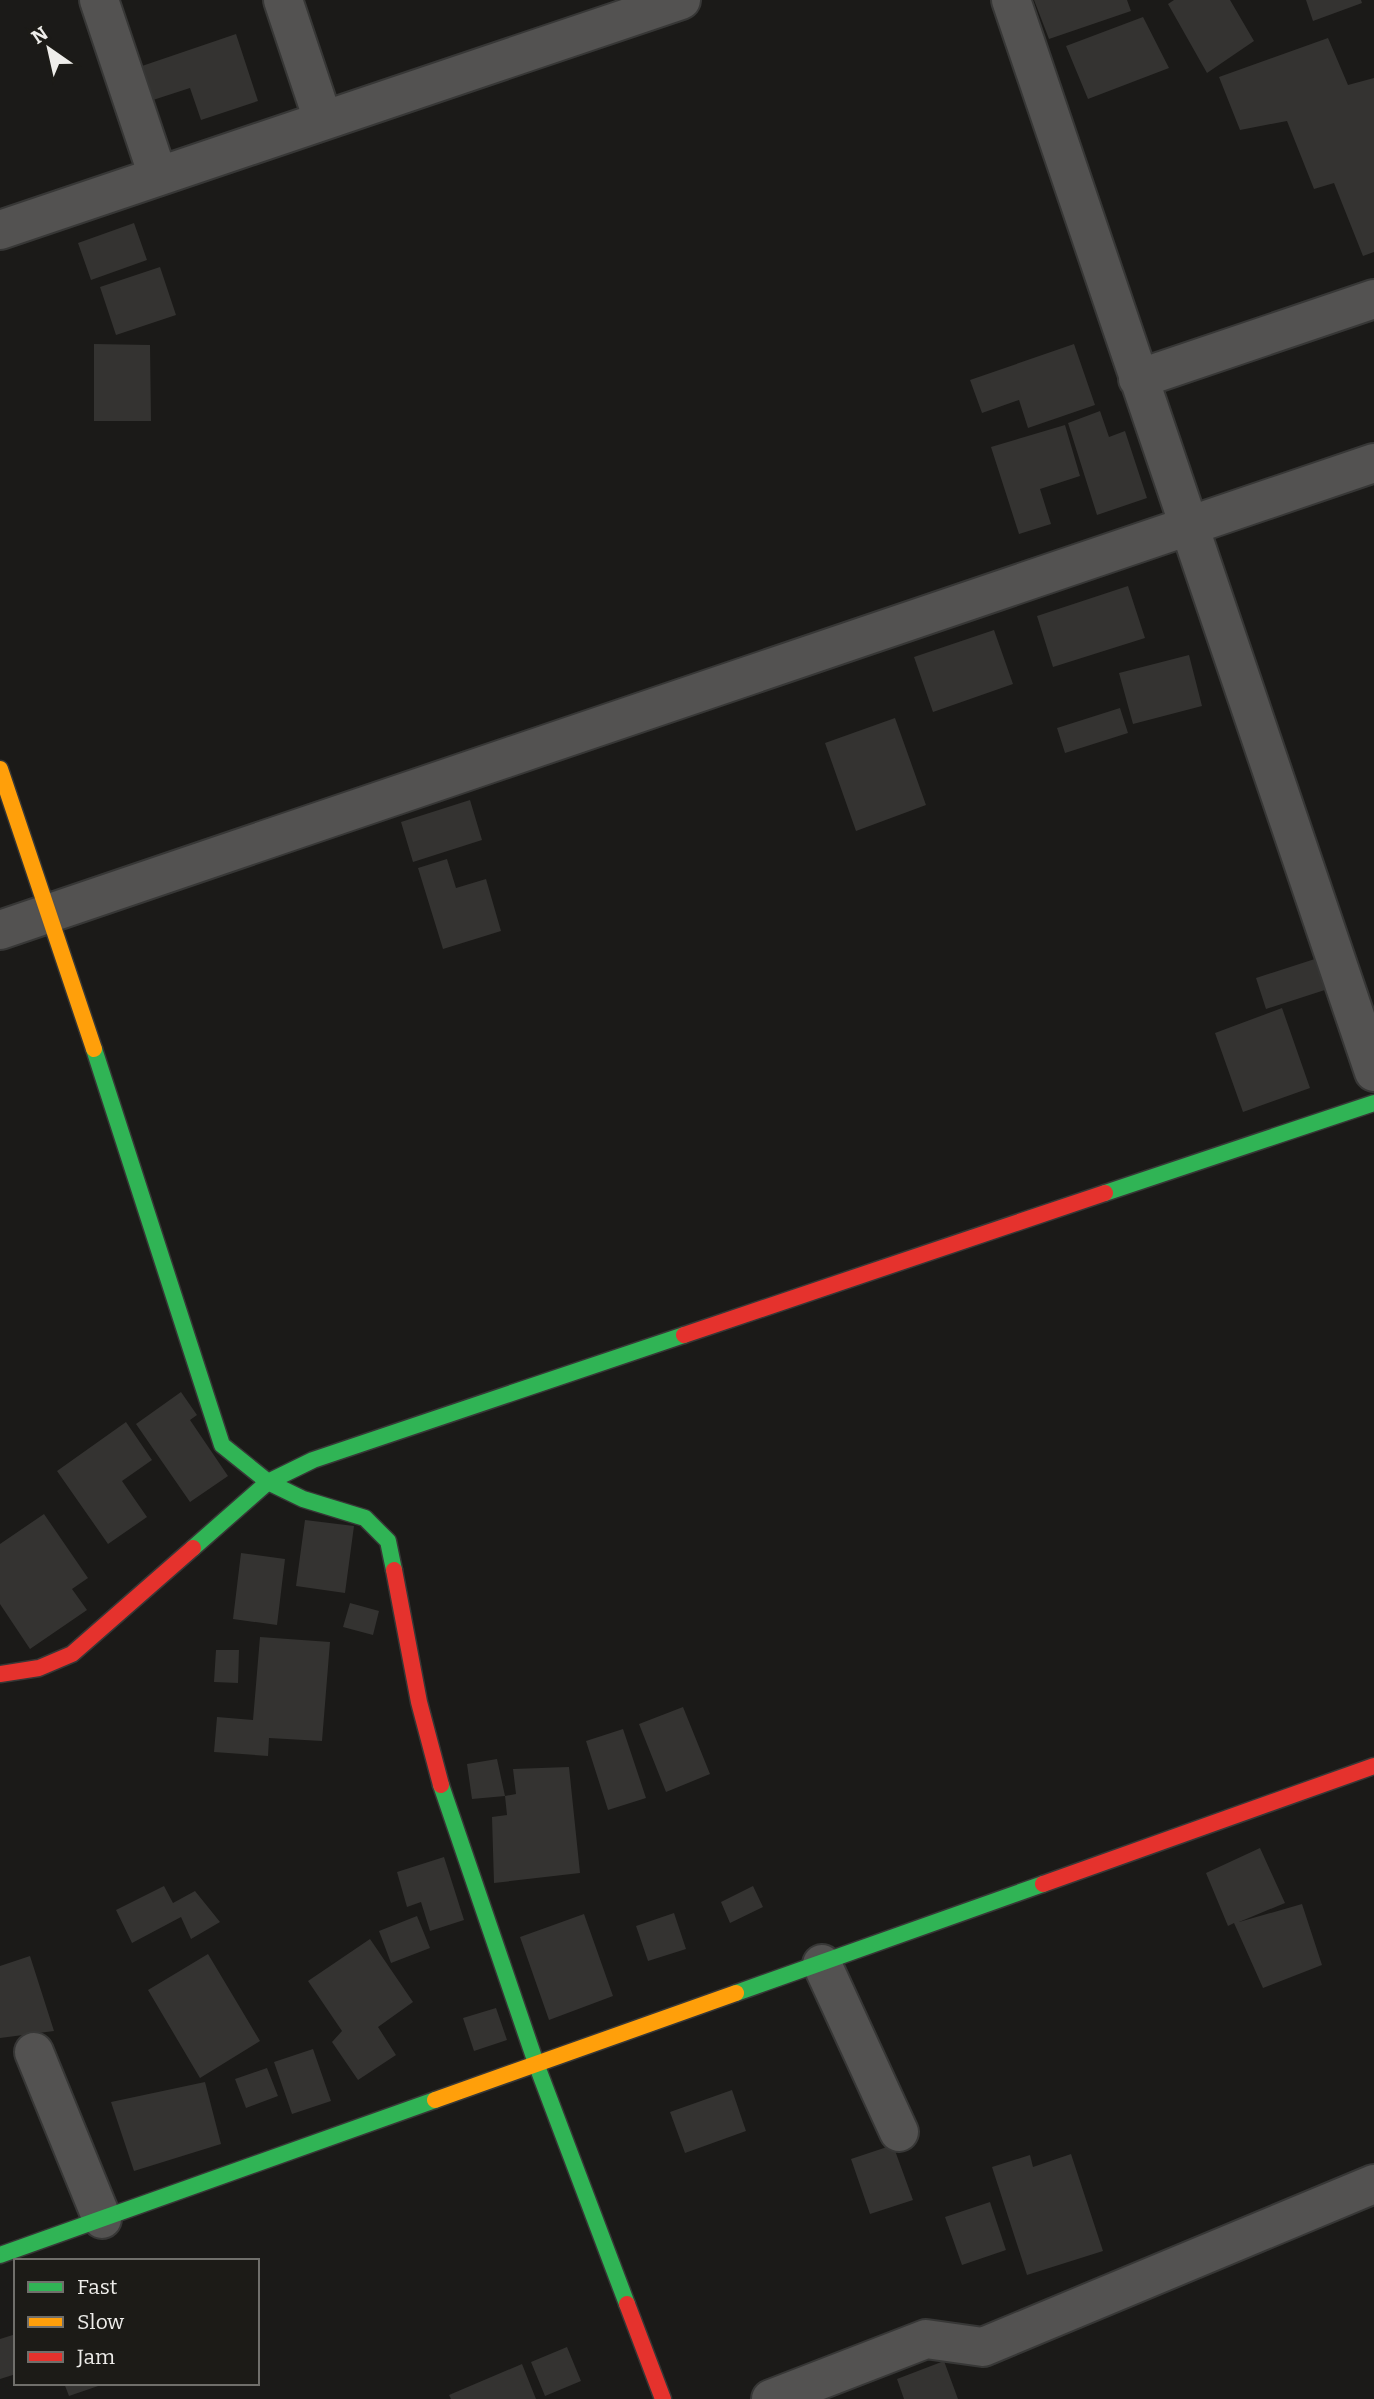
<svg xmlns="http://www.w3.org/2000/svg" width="1374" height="2399" viewBox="0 0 1374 2399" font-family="Bitter,serif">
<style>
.building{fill:#343331}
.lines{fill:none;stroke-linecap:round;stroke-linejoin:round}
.street-casing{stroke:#373736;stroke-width:42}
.fast-casing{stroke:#373736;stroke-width:19}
.slow-casing{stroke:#373736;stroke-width:19}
.jam-casing{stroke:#373736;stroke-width:19}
.street{stroke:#535251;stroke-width:38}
.fast{stroke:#30b455;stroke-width:16}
.slow{stroke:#ff9f0a;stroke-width:16}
.jam{stroke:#e5322d;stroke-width:16}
</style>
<rect width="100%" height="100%" fill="#1b1a18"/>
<path class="building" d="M1034 0H1127L1131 11 1049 39Z
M1174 0H1230L1254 41 1207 73 1168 4Z
M1306 0H1361L1362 3 1313 21Z
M1143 17 1169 68 1088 99 1066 46Z
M236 34 258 101 201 120 190 88 153 100 142 66Z
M1328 38 1348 85 1374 78V252L1363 256 1334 183 1314 189 1287 121 1240 130 1219 77Z
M134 223 147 260 91 280 78 243Z
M160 267 176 315 116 335 100 287Z
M94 344 150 345 151 421H94Z
M1074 344 1095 405 1028 428 1019 400 982 413 970 380Z
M1100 411 1109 437 1125 431 1147 498 1097 515 1068 423Z
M1065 425 1080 476 1040 489 1051 524 1019 534 991 447Z
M1128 586 1145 638 1053 667 1037 616Z
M994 630 1013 684 933 712 914 657Z
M1189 655 1202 706 1133 724 1119 673Z
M1120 708 1128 733 1065 753 1057 728Z
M895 718 926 805 856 831 825 743Z
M470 800 482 840 413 862 401 822Z
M447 859 456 888 486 879 501 931 443 949 418 868Z
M1321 957 1331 988 1266 1009 1256 978Z
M1282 1008 1310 1088 1243 1112 1215 1033Z
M181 1392 197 1415 190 1420 228 1476 190 1502 136 1424Z
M126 1422 152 1460 122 1481 147 1517 108 1544 57 1471Z
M44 1514 88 1578 72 1589 87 1610 30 1649 0 1604V1544Z
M305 1520 354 1526 345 1593 296 1586Z
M241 1553 285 1559 277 1625 233 1619Z
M350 1603 379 1611 373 1635 343 1627Z
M260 1637 330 1642 322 1741 269 1738 268 1756 214 1752 217 1717 253 1720Z
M216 1650H239L238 1683 214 1682Z
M683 1707 710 1774 666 1792 639 1724Z
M623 1729 646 1798 608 1810 586 1741Z
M497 1759 505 1796 472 1799 467 1764Z
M569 1767 580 1873 494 1883 492 1817 507 1815 505 1796 516 1794 513 1769Z
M1260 1848 1285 1903 1239 1922 1302 1904 1322 1965 1263 1988 1234 1923 1228 1926 1206 1873Z
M444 1857 464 1920 430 1931 421 1902 407 1907 397 1872Z
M164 1886 173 1903 195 1891 220 1922 191 1939 181 1917 132 1943 116 1910Z
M753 1886 763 1907 730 1923 721 1902Z
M674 1913 686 1949 648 1961 636 1926Z
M584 1914 613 1996 549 2020 520 1937Z
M417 1916 430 1948 391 1963 379 1931Z
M370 1939 413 2002 378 2027 396 2055 358 2080 332 2042 342 2031 308 1981Z
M208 1954 260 2041 200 2078 148 1990Z
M30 1956 54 2031 0 2038V1966Z
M496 2008 507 2040 474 2051 463 2018Z
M313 2049 331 2101 292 2114 274 2062Z
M267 2068 278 2096 246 2108 235 2079Z
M205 2082 221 2144 134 2171 111 2102Z
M732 2090 746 2131 685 2153 670 2112Z
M893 2145 913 2200 870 2214 851 2159Z
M1071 2154 1103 2251 1027 2275 992 2167 1030 2155 1033 2167Z
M990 2202 1006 2250 962 2265 945 2217Z
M16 2334V2374L0 2379V2339Z
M567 2347 581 2381 545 2396 531 2362Z
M944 2361 958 2399H904L897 2379Z
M522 2364 536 2399H451L449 2395Z
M64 2383H104V2384L69 2396Z"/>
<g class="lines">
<g class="street-casing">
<path id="street" d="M99 0 158 176
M283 0 323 120
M1011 0 1374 1072
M0 230 681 0
M1138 379 1374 299
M0 930 1374 463
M822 1964 899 2132
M34 2052 102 2219
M771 2399 926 2339 983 2347 1374 2184"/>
</g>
<g class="fast-casing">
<path id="fast" d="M94 1049 222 1445 268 1482 303 1499 365 1518 388 1541 394 1570
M1105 1193 1374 1103
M193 1548 268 1482 313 1460 684 1335
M441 1785 537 2066 627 2304
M736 1993 1043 1884
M0 2255 435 2100"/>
</g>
<g class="slow-casing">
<path id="slow" d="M0 769 94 1049
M435 2100 736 1993"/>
</g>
<g class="jam-casing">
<path id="jam" d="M684 1335 1105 1193
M394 1570 419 1702 441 1785
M0 1674 39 1668 72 1654 193 1548
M1043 1884 1374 1766
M627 2304 663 2399"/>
</g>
<use href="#street" class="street"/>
<use href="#fast" class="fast"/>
<use href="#slow" class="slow"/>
<use href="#jam" class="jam"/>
</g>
<rect x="14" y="2259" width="245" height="126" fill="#1c1b17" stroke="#706f6b" stroke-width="2"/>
<rect x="28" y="2282" width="35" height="10" fill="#30b455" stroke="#706f6b" stroke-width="2"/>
<text x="77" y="2294" font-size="21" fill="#eeedea">Fast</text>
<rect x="28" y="2317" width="35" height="10" fill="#ff9f0a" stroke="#706f6b" stroke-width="2"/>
<text x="77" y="2329" font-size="21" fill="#eeedea">Slow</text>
<rect x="28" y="2352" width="35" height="10" fill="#e5322d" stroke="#706f6b" stroke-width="2"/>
<text x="77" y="2364" font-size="21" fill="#eeedea">Jam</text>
<g transform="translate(49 49) rotate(326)" stroke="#1c1b17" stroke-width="5" paint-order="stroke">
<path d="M0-5L12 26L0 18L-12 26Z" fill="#eeedea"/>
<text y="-10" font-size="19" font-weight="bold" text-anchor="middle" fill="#eeedea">N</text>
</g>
</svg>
